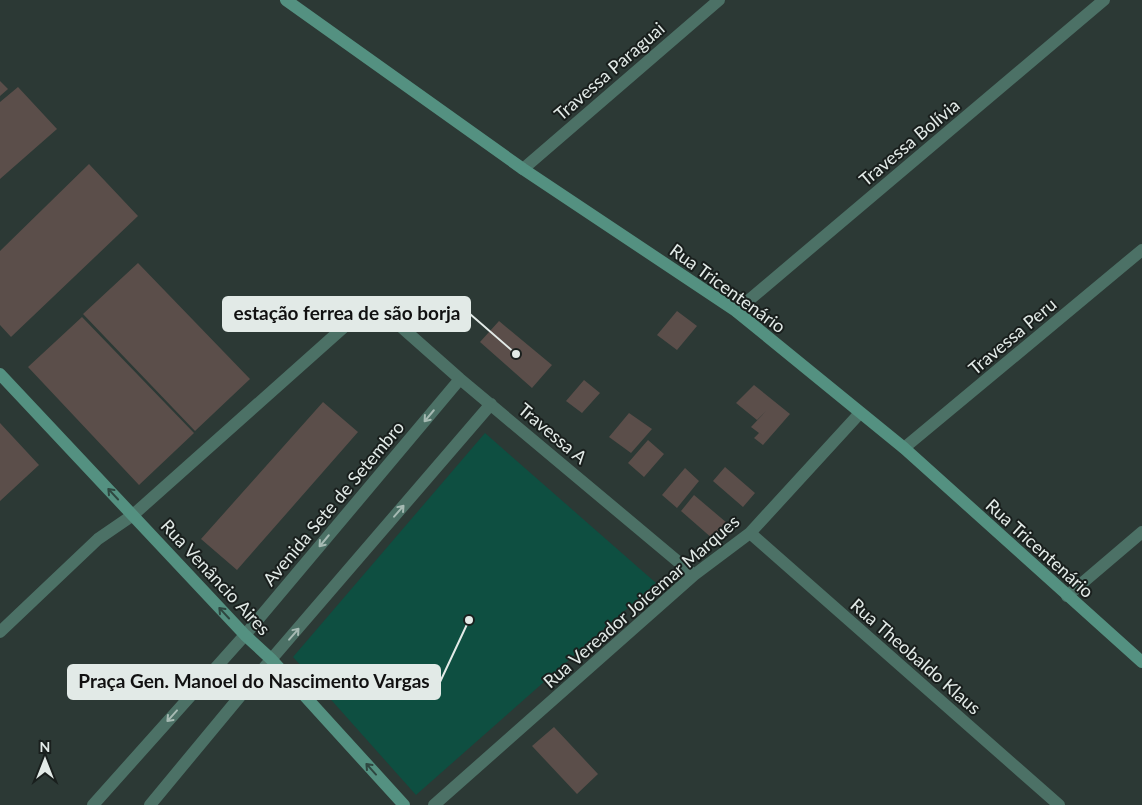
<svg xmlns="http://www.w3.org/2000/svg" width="1142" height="805" viewBox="0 0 1142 805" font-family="Lato,sans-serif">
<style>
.green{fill:#0e4f41}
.building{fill:#5b4e4a}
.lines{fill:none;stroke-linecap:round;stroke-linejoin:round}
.street{stroke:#4c7166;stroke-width:12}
.secondary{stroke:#549181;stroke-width:12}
.oneway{stroke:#a6bab3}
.oneway2{stroke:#2e4740}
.labels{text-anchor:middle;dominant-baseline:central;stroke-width:4;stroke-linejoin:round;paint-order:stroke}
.street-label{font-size:18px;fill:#e2eae7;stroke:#191f1d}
.leader{fill:none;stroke:#e2eae7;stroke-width:2}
.callout-dot{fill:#e2eae7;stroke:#191f1d;stroke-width:2}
.callout{fill:#e2eae7;stroke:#e2eae7;stroke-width:2}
.callout-label{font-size:19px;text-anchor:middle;font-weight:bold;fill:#111}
</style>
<rect width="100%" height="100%" fill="#2c3935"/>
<path class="green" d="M485 433 656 583 416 795 293 657Z"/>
<path class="building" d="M0 81 8 89 0 96Z
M18 87 57 129 0 179V102Z
M89 164 138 216 11 337 0 325V251Z
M138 263 250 379 195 431 83 314Z
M677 311 697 326 677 350 657 335Z
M82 317 194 433 139 485 28 367Z
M499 321 552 365 532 388 480 342Z
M584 380 600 393 582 413 566 401Z
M754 385 790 414 763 445 754 438 759 433 751 427 766 411 757 420 736 403Z
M323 402 358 432 237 570 201 539Z
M629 413 652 429 631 453 609 437Z
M0 423 39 465 0 501Z
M648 440 664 454 644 477 628 463Z
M725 467 755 493 743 507 713 481Z
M685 468 699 481 677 508 662 495Z
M694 495 727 523 713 539 681 511Z
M554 727 598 774 577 794 532 746Z"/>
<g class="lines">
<path class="street" d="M523 169 719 0
M736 311 1104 0
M904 448 1142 250
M750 533 1059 805
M1067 596 1142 532
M0 632 98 539 133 515 344 327 363 316 390 317 460 379 694 575
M93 805 245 635 460 379
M150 805 256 677 491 404
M434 805 694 575 750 533 860 413"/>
<path class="secondary" d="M286 0 523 169 736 311 904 448 1142 662
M0 374 245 635 272 660 404 805"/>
</g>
<defs><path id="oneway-shaft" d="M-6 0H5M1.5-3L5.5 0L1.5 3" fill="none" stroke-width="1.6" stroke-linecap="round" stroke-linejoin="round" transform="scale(1.25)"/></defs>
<g class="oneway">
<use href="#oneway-shaft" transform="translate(429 416) rotate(130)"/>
<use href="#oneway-shaft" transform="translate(399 511) rotate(-49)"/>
<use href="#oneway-shaft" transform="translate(324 541) rotate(130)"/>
<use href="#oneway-shaft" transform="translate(294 634) rotate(-49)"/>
<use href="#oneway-shaft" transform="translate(172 716) rotate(132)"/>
</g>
<g class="oneway2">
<use href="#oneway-shaft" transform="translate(113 494) rotate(-133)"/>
<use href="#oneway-shaft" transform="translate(224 613) rotate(-133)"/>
<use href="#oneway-shaft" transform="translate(371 769) rotate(-132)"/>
</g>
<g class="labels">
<g class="street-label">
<text transform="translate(609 71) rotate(-41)">Travessa Paraguai</text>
<text transform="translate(909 142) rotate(-40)">Travessa Bolívia</text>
<text transform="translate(728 288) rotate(36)">Rua Tricentenário</text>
<text transform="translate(1012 336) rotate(-40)">Travessa Peru</text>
<text transform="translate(553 433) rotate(40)">Travessa A</text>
<text transform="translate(333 503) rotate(-50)">Avenida Sete de Setembro</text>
<text transform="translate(1040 548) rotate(42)">Rua Tricentenário</text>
<text transform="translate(216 577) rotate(47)">Rua Venâncio Aires</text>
<text transform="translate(641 601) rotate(-41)">Rua Vereador Joicemar Marques</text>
<text transform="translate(916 656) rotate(41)">Rua Theobaldo Klaus</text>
</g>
</g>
<path class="leader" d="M516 354L470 314M469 620L440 682"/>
<g class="callout-dot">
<circle cx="516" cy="354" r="5"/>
<circle cx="469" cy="620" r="5"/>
</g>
<g class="callout">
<rect x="223" y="297" width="247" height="34" rx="5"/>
<rect x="68" y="665" width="372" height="34" rx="5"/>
</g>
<g class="callout-label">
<text x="347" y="320">estação ferrea de são borja</text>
<text x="254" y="688">Praça Gen. Manoel do Nascimento Vargas</text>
</g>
<g transform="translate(45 760)" stroke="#191f1d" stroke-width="4" paint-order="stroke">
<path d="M0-4L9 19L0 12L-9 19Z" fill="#e2eae7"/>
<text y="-8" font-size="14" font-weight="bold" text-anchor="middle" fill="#e2eae7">N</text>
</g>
</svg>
